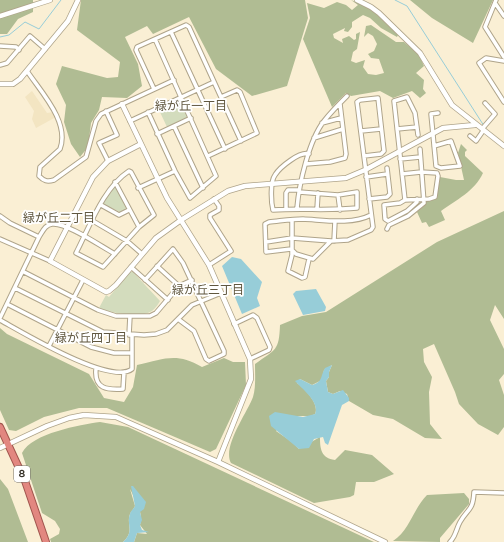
<svg xmlns="http://www.w3.org/2000/svg" width="504" height="542" viewBox="0 0 504 542" font-family="'Varela Round','Noto Sans JP',sans-serif">
<style>
.built{fill:#f3e5c2}
.green{fill:#d3dcbd}
.forest{fill:#b0bc93}
.water{fill:#97cdd8}
.lines{fill:none;stroke-linecap:round;stroke-linejoin:round}
.stream{stroke:#97cdd8;stroke-width:1}
.minor-casing{stroke:#afa48a;stroke-width:5.5}
.tertiary-casing{stroke:#afa48a;stroke-width:6}
.trunk-casing{stroke:#a1554d;stroke-width:8}
.minor{stroke:#fff;stroke-width:3.5}
.tertiary{stroke:#fff;stroke-width:4.5}
.trunk{stroke:#e28780;stroke-width:6}
.labels{text-anchor:middle;dominant-baseline:central;stroke-width:3.5;stroke-linejoin:round;paint-order:stroke}
.shield{fill:#fff;stroke:#726f68;stroke-width:1}
.shield-label{font-size:10px;font-weight:bold;fill:#363127}
.neighbourhood-label{font-size:12px;fill:#60573f;stroke:#fff}
</style>
<rect width="100%" height="100%" fill="#faefd4"/>
<path class="built" d="M32 91 47 113 53 112 56 117 36 128 32 119 34 111 25 97Z"/>
<path class="green" d="M180 101 188 118 167 127 159 110Z
M116 185 127 208 122 213 103 204 109 192Z
M130 272H133L160 301C158 304 156 308 152 311 140 319 112 313 99 308L106 295 109 297Z"/>
<path class="forest" d="M0 0H33V12L18 19 7 34H0Z
M81 0H305L308 18 287 86 252 96 216 69 189 17 153 34 147 26 125 37 138 64 142 86 127 98 102 97 99 110 91 123 88 147 80 157 71 144 64 122 66 105 56 84 62 66 107 78 118 77 120 62 77 30Z
M351 0 370 8 398 35 397 37 381 28 370 18 363 15 352 22V27L348 32 344 31 345 28 333 34 334 38 343 43 342 39 349 36 354 40 356 39V34L360 32 357 49 353 52 351 61 356 63 365 60 363 67 368 74 376 75 384 73 379 59 371 58 368 54 374 51 377 44 373 36 368 33 364 37 366 26 371 25 396 42H404L419 55 424 66 416 73 424 80 423 89 426 93 420 98 412 91 393 98 380 91 351 96 346 93 332 107 303 39 310 18 307 3 324 8 337 2 346 5 352 10 358 5Z
M410 0H493L473 43 432 18Z
M461 144 467 150 465 152V156L483 173C475 191 456 200 441 211L445 220 429 227 426 222 422 223 417 212 425 205 426 201 437 198 440 177 456 180H464L458 153Z
M504 211V319L495 305 490 320 504 349V374L499 380 504 395V427L498 435 478 424 459 404 455 392 434 344 423 349 424 362 432 377 429 392 430 424 442 439 425 438 393 419 373 415 349 401 347 394 340 391 333 394 328 392 326 381 329 377V372L332 365 324 370 322 380 312 385 300 379 297 383C304 388 320 404 315 414L311 416H290L276 431 292 442 299 449 320 437C320 449 321 458 335 460L345 450 372 455 394 474 374 482H356L354 495 350 497 314 503 231 463C222 447 247 413 253 397 256 388 255 374 255 364 276 349 279 351 280 325L302 316 326 312 437 242Z
M0 328 7 334 89 374 104 398 124 402 133 387 137 365C165 359 176 352 202 367L224 358 233 362H245L246 385 216 449 210 452 107 408H79L44 417 16 431 9 430 0 410Z
M100 422 128 427 374 542H134L137 533 147 534 140 525C144 514 135 499 130 489L135 506C134 509 131 511 130 514 126 525 135 531 123 542H51L50 539 59 534 60 529 55 521 42 513 22 453C32 433 80 425 100 422Z
M0 479 8 489 28 542H0Z
M464 493 469 499V504L440 538V542L393 541C410 530 413 509 427 495Z"/>
<path class="water" d="M232 257 241 259 262 282 257 298 260 306 242 314 222 266Z
M316 289 326 307 325 311 303 315 293 294 296 291Z
M332 365 329 372V377L326 381 328 392 333 394 343 390 349 398V401L342 405 328 445 325 443 323 437 314 439 309 448 299 449 271 426 269 416 275 412 303 417 315 414C320 402 302 389 295 381L300 379 312 385C323 382 320 377 325 368Z
M131 486H133L146 502 144 509 140 512 142 520 140 525 142 530 149 532 137 533 134 542H123C135 531 126 525 130 514 130 511 134 509 135 506Z"/>
<g class="lines">
<path class="stream" d="M395 0 407 6 486 129
M0 37 9 35 25 22 39 29 61 0"/>
<g class="minor-casing">
<path id="minor" d="M496 0 485 27 504 57
M495 3 504 16
M171 32 225 149
M0 46 16 47 19 50
M504 61 486 58 479 63 504 102
M0 65 7 63 30 36 45 49
M27 71C41 92 70 122 60 149L40 167 39 176C44 181 47 182 54 180L86 157 96 121 101 114 174 80
M154 89 136 50 137 47 186 25 189 27 241 141
M106 111 117 135 99 143 108 161
M148 112 175 171 190 198 216 176 155 39
M130 121 214 82
M322 123 341 118
M174 126 203 188
M397 129 417 127
M482 129 495 114 485 103
M361 131 381 129
M157 134 191 118
M470 136 476 141 483 131
M314 138 343 129
M434 146 451 141 460 166 441 168 436 166 431 114 438 113
M208 156 257 133 240 92 237 90 221 97
M364 156 381 154 384 151 378 98 360 100 357 102 373 227 371 230 348 240 331 241 313 259 296 254 291 249 266 252 265 224 269 222C280 221 292 219 303 219 324 220 351 225 371 215
M400 159 420 157
M306 164 330 162 345 158 346 154 340 104
M129 171 131 172 154 215 139 227 103 267 76 253C90 226 103 188 129 171Z
M402 174 421 172 437 173 438 176 435 197 429 199 405 200
M366 177 387 174
M115 182 139 227
M138 188 175 171
M299 192 338 195 357 192V208C330 211 301 208 273 210 271 202 270 182 275 175 280 167 300 151 309 154
M338 195 340 210
M369 199 387 197 390 194 387 168
M417 199V202L407 211 388 221 385 219 384 205 400 203 405 200 394 101 407 97 415 113 418 135
M101 205 119 215 129 210
M297 208C299 184 309 140 324 121 331 112 339 104 347 96
M286 209V193L288 190H299
M317 209 318 193
M0 216 10 223 39 237
M292 220V255L288 271 302 278 305 277 309 259
M93 221 127 241 142 254
M387 229 389 225 408 216 424 203 420 149
M0 239 50 261
M334 241 335 221
M266 242 292 238 331 241
M209 265 231 251 210 218V215L219 210V206L214 199
M157 266 179 286
M131 267 168 300
M24 272 98 310 116 316H150L156 313 179 286 192 280
M145 280 173 249 183 263 224 351V354L209 361 206 359 194 331 178 319
M15 288 103 332 144 335 156 334 167 330 192 305 221 293
M7 304 91 347 114 353H132
M0 318 39 237C43 231 45 225 52 224 66 222 102 247 115 254
M0 320C22 332 111 386 132 369V335
M234 324 253 315 257 318 270 347 269 350 250 359
M129 335 130 316
M49 346 83 280
M96 369C94 389 107 390 123 389L124 372
M450 542C456 536 456 529 460 522 468 508 473 511 474 492L504 493"/>
</g>
<g class="tertiary-casing">
<path id="tertiary" d="M357 0 371 7 379 13 420 53 452 105 504 146
M0 16 50 0
M0 84H13L20 79 68 21 78 0
M122 104 167 198 209 265 250 359 251 379 218 462
M141 144 108 161 93 177 50 261 106 292 109 291 116 285 156 238 181 220 228 191 245 186 346 178 365 170 443 128 475 125
M0 448 47 426 69 418 84 415 116 417 218 462 385 542"/>
</g>
<g class="trunk-casing">
<path id="trunk" d="M0 427 25 481 46 542"/>
</g>
<use href="#minor" class="minor"/>
<use href="#tertiary" class="tertiary"/>
<use href="#trunk" class="trunk"/>
</g>
<g class="labels">
<rect class="shield" x="14" y="466" width="16" height="16" rx="3"/>
<g class="shield-label">
<text x="22" y="474">8</text>
</g>
<g class="neighbourhood-label">
<text x="191" y="106">緑が丘一丁目</text>
<text x="59" y="218">緑が丘二丁目</text>
<text x="208" y="290">緑が丘三丁目</text>
<text x="91" y="338">緑が丘四丁目</text>
</g>
</g>
</svg>
